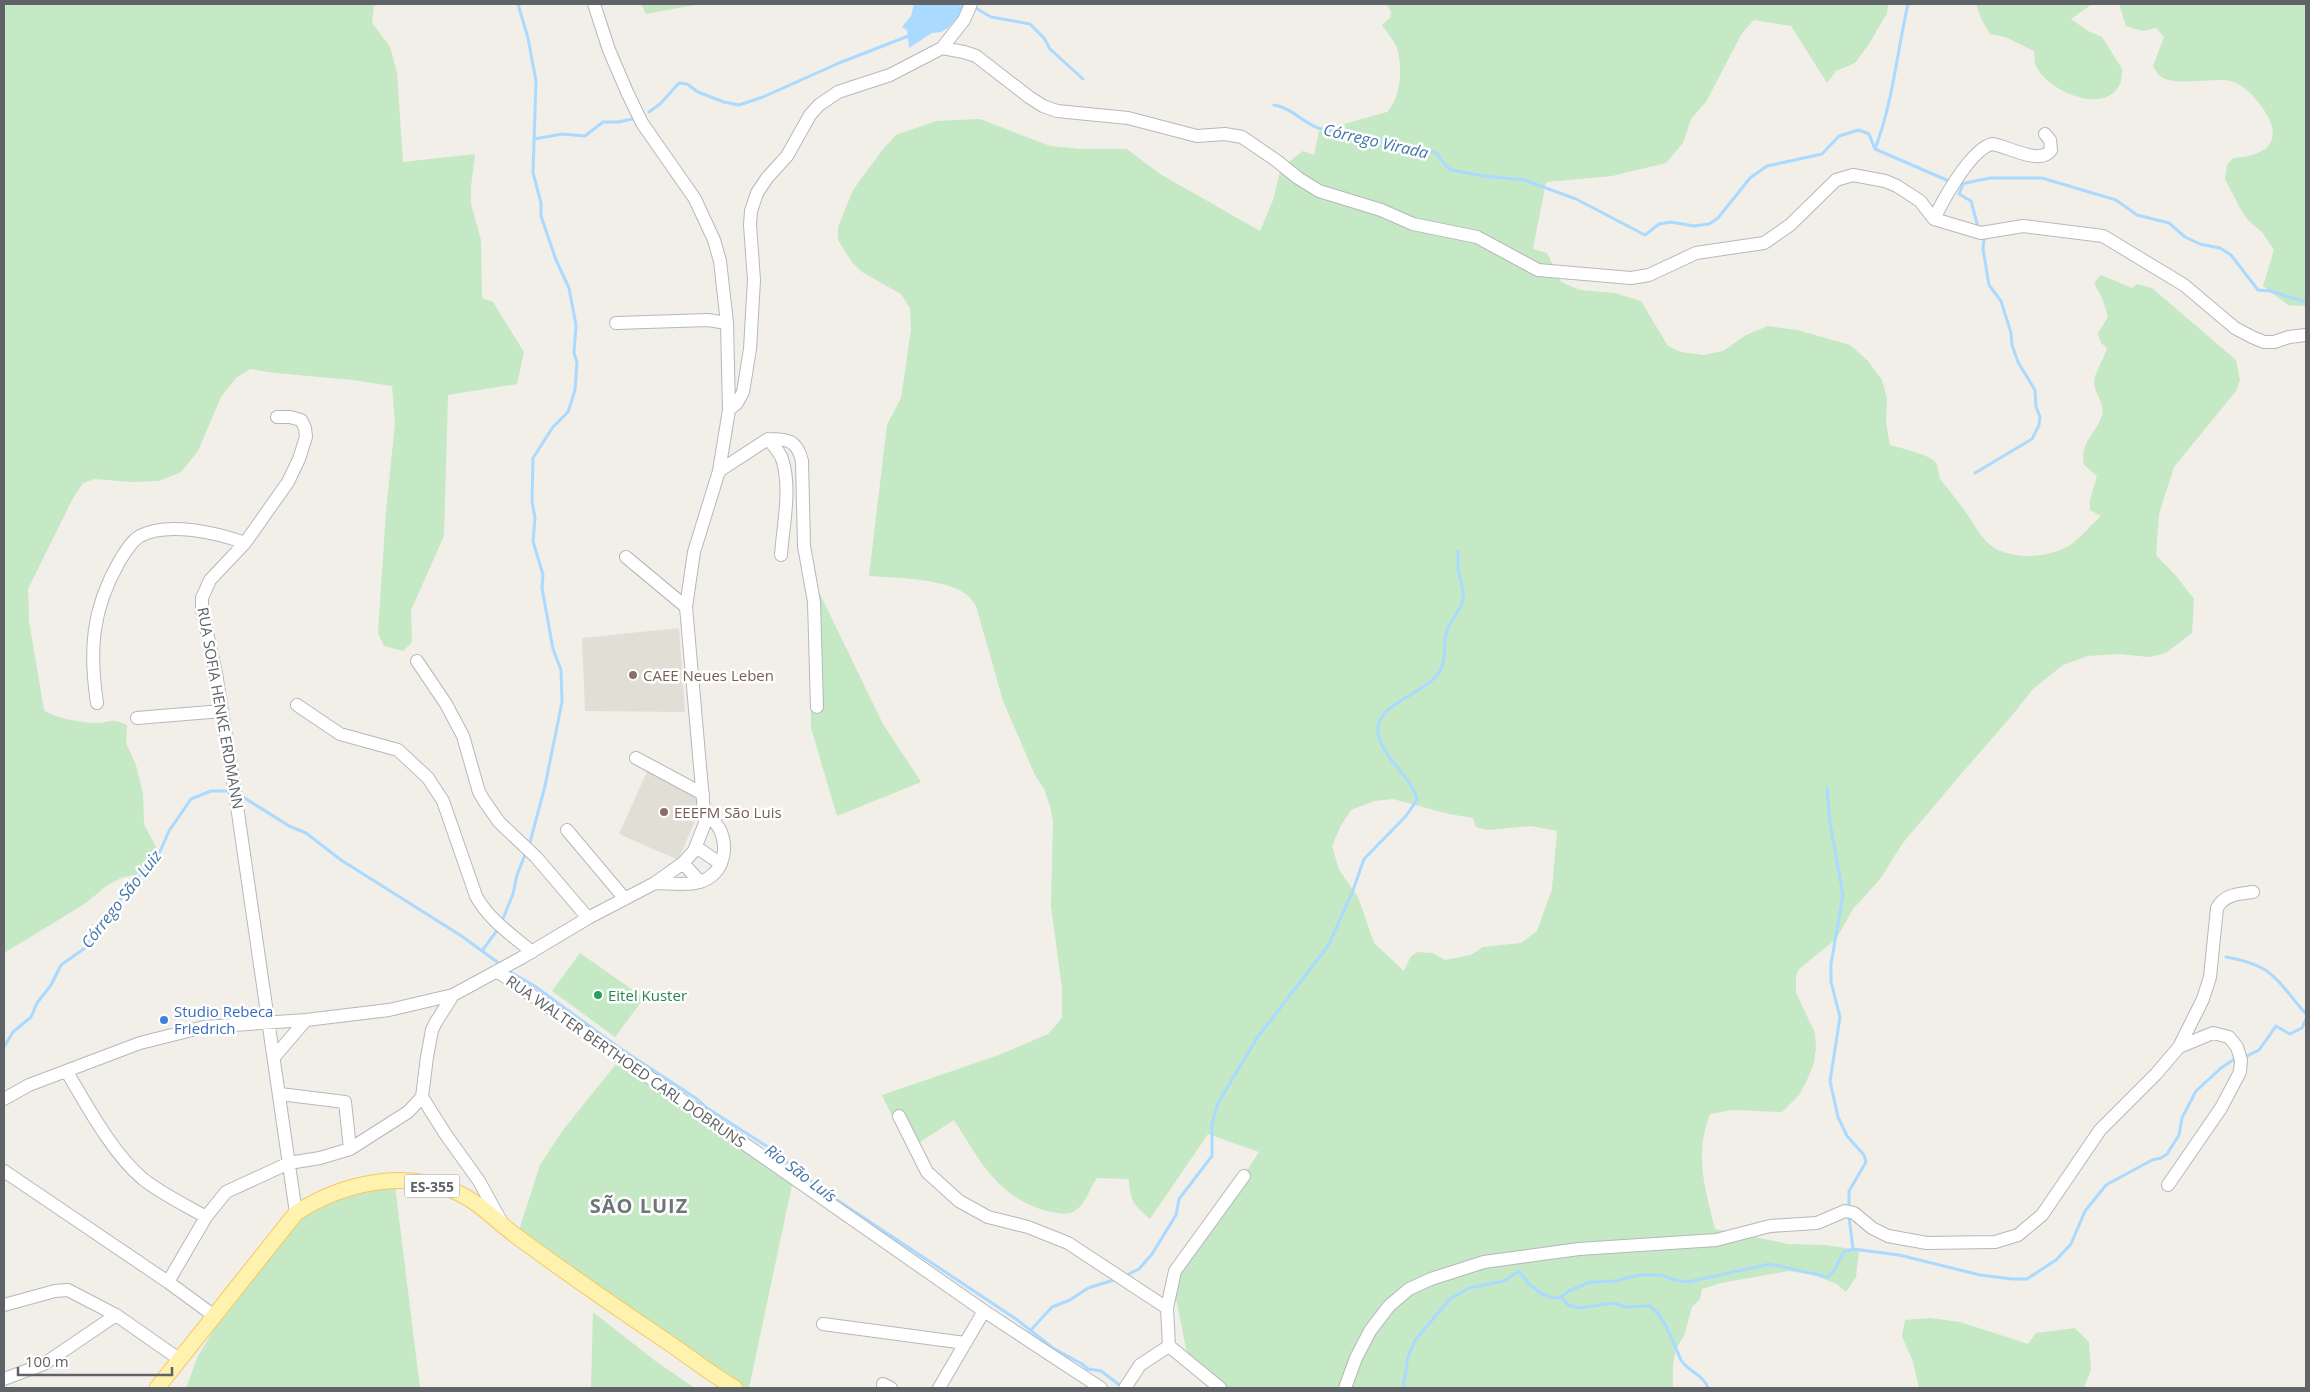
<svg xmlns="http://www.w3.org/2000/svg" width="2310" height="1392" viewBox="0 0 2310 1392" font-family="'Open Sans',sans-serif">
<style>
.education{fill:#e1ded6}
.green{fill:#c5e8c5;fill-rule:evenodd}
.water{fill:#aadaff}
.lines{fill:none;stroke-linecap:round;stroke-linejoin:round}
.stream{stroke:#aadaff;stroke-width:3}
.minor-casing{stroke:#b5b8bc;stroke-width:14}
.major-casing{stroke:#f2c960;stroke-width:17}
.minor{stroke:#fff;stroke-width:12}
.major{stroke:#fff2af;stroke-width:15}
.education-dot{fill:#8d6e63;stroke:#fff;stroke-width:2}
.leisure-dot{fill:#2e9e5b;stroke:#fff;stroke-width:2}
.shop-dot{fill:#3f7fe0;stroke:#fff;stroke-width:2}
.labels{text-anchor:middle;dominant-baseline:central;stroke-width:5;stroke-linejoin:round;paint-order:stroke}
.shield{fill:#fff;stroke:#8f9295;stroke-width:1}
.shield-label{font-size:14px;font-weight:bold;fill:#5f6368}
.education-label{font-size:15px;fill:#785e54;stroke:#fff;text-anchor:start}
.street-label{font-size:15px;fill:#5f6368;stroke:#fff}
.leisure-label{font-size:15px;fill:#27864d;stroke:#fff;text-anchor:start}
.shop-label{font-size:15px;fill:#366cbe;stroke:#fff;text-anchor:start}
.water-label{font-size:16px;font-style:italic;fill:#4174aa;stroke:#fff}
.district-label{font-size:20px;font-weight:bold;letter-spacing:1px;fill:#70757a;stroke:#fff}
</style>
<rect width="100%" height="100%" fill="#f1efe8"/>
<path class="education" d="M679 628 685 712 585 711 582 638Z
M650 765 708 791 678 860 619 834Z"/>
<path class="green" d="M4 4H381L374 6 372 23 390 47 397 73 403 162 475 154 471 187V204L481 240 482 298 493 302 524 352 517 384 448 395 444 536 411 610 412 642 403 651 384 646 378 633 386 512 395 423 392 386 353 380 275 373 250 369 236 378 221 397 198 451 181 472 159 481 131 482 95 479 83 483 73 498 28 589 29 621 44 710C53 718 81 722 93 723 111 724 107 716 127 725L126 743 136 765 143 794 144 824 156 847 152 864 136 875 123 877 106 886 86 903 4 953Z
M641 4H700L646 14Z
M1386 4H1888L1887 13 1869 44 1855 63 1836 71 1827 83 1791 26 1754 20 1742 33 1706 102 1691 119 1683 143 1666 163 1612 176 1546 182 1533 249 1547 253 1561 282 1580 290 1615 293 1641 301 1668 346 1681 352 1704 355 1723 351 1746 335 1768 326 1797 330 1850 345 1868 361 1882 380 1887 398 1886 423 1890 445C1900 448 1926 454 1933 460 1940 465 1937 474 1941 480 1950 492 1959 502 1967 514 1975 525 1981 539 1993 547 2014 561 2053 558 2073 543 2083 535 2092 524 2101 516L2090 510V500L2097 476 2084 465C2080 443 2093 437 2101 418 2107 404 2094 395 2094 381 2094 375 2105 356 2107 348L2101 343 2098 333 2108 317 2103 300 2094 283 2101 275 2132 288 2137 284 2152 288 2236 360 2240 380 2236 391 2174 467 2159 514 2156 555 2177 577 2194 599 2192 633 2166 653 2149 657 2119 654 2088 656 2063 665 2033 689 2010 718 1961 774 1902 844 1881 878 1853 909 1836 939 1799 969 1796 976V993L1815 1033 1816 1048 1814 1063 1807 1080 1799 1095 1782 1112 1732 1110 1710 1114C1694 1156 1705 1188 1715 1229L1788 1244 1825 1245 1859 1250 1856 1277 1846 1292 1837 1284 1814 1275 1789 1271 1721 1283 1702 1289 1700 1299 1692 1307 1684 1336 1676 1349 1673 1365V1388H1217L1189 1364 1174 1288 1180 1255 1229 1198 1259 1152 1208 1134 1150 1219C1133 1204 1130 1201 1129 1179L1097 1178C1089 1189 1086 1205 1073 1212 1065 1216 1052 1212 1043 1210 996 1195 979 1159 954 1120L908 1150 882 1095 999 1055 1048 1034 1062 1018V988L1051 906 1053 821 1050 806 1044 789 1035 775 1003 701 976 606C973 602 970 597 966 594 943 578 897 578 869 576L887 425 901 398 911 330 910 308 901 294 862 272 852 262 838 240V227L853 190 883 149 896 135 936 121 980 119 1050 146 1082 149H1127L1160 174 1260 231 1273 200 1281 168 1303 151 1314 155 1319 131 1387 112C1401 98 1403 67 1397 48 1394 40 1387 33 1382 25L1390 18 1391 11ZM1393 799 1449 814 1473 818 1476 827 1487 830 1531 826 1557 831 1552 889 1537 931 1521 943 1483 947 1471 955 1445 960 1432 953 1417 952 1411 956 1404 971 1374 943 1358 897 1339 870 1332 846 1340 827 1351 810 1374 801Z
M1976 4H2092L2071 19 2088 31 2102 37 2122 69C2122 73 2122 80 2120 84 2104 117 2047 90 2036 66 2034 62 2035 55 2034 51L2005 37 1990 34 1982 20Z
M2119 4H2306V306L2288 305 2263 286 2274 250 2262 232 2248 220 2241 210 2225 179 2227 165 2233 158C2274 156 2285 135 2258 102 2252 94 2242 84 2231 81 2213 77 2172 88 2159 75 2157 73 2155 69 2153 66L2164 37 2156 28 2143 31 2126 26Z
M816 586 883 724 921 782 837 816 811 728 810 655Z
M580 953 644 998 615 1037 552 991Z
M617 1063 792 1185 749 1388H724L519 1230 540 1165 563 1130Z
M395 1186 420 1388H186L198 1356 210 1336 227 1300 278 1234 318 1201Z
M593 1312 658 1363 695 1388H591Z
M1930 1318 1960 1322 2028 1344 2036 1333 2075 1328 2089 1342 2091 1370 2084 1388H1919L1913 1362 1902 1336 1905 1320Z"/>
<path class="water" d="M914 4H965L963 11 948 28 941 32 932 33 909 48 907 30 902 27 911 16Z"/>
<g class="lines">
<path class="stream" d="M518 4 528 38 536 81 533 173 541 203V216L556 260 569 288 576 325 574 353 577 362 575 390 568 412 553 427 533 458 532 501 535 518 533 541 543 575 542 588 553 649 561 670 562 702 545 786 529 846
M974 7 991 17 1030 24 1044 38 1050 49 1083 79
M1274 105C1292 108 1302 122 1318 128L1398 146 1431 151 1436 153 1447 167 1451 170 1484 176 1524 180 1576 199 1645 235 1659 224 1671 222 1694 226 1709 224 1718 218 1750 178 1767 166 1822 154 1839 136 1859 130 1869 134 1875 149 1949 181
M649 112 660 104 679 83 687 84 698 92 724 102 739 105 763 97 839 63 911 35
M534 139 562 134 585 136 603 122H618L633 119
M1875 149C1893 102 1897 52 1908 4
M1961 184 1990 178H2042L2116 200 2137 215 2169 223 2185 237 2200 244 2220 248 2231 255 2258 290 2270 291 2306 302
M1963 184 1959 194 1971 201 1978 227
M1975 473 2032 439 2039 425 2040 417 2036 407 2035 390 2018 362 2012 345 2011 333 2001 301 1989 285 1983 249 1984 239
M1827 788 1830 823 1843 895 1831 964V982L1840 1017 1830 1081 1838 1117 1847 1136 1864 1155 1866 1162 1849 1191V1206
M240 795 289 826 306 833 341 860 460 935 500 964
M502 921 513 894 517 875 526 852
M482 951 498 929
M2226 957C2274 965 2276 980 2306 1014
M507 970 536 987 618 1047 697 1099 707 1108 768 1147 825 1192 1016 1319 1053 1348 1082 1364 1088 1369 1101 1371 1122 1387
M4 1047 13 1032 31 1017 37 1003 51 985 61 965 85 948 127 890 158 856 169 831 191 799 211 791H232
M2243 1058 2259 1050 2276 1026 2290 1034 2302 1028 2306 1019
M1849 1217 1853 1249
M1125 1276 1139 1269 1152 1254 1176 1215 1179 1199 1212 1156V1124L1218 1103 1257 1038 1328 946 1352 893 1364 859 1406 816 1417 800C1412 774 1375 754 1378 726 1381 703 1428 692 1440 671 1447 658 1443 647 1446 634 1449 619 1461 612 1463 600 1465 591 1460 580 1458 570 1458 564 1458 557 1458 551
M1561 1297 1568 1305 1579 1308 1614 1303 1625 1307 1650 1306C1667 1320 1672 1341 1681 1360 1687 1371 1704 1375 1708 1388
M1030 1331 1052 1307 1070 1300 1088 1288 1117 1279
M1403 1388 1408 1357 1415 1340 1450 1299 1469 1288 1504 1281 1519 1271 1529 1284 1540 1293 1553 1298 1561 1297 1569 1291 1590 1282 1615 1281 1639 1275H1661L1674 1280 1688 1282 1770 1264 1828 1277 1833 1272 1844 1252 1853 1249 1899 1255 1980 1275 2012 1279H2027L2056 1260 2071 1244 2085 1211 2106 1185 2152 1160 2161 1158 2167 1154 2179 1135 2182 1118 2196 1091 2221 1068 2233 1060 2237 1059"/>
<g class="minor-casing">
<path id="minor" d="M942 48 964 20 971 4
M1934 219C1943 200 1971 149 1992 144 2008 146 2040 166 2051 150L2050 140 2045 134
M616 323 708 320 727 323
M729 410 737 403 743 392 750 349 754 280 750 225 751 211 757 193 767 178 787 156 810 115 819 105 838 92 890 75 942 48 964 52 976 56 1029 97 1043 106 1057 111 1128 118 1197 136 1225 134 1242 137 1277 161 1298 178 1319 191 1381 210 1413 224 1477 237 1538 270 1631 278 1649 275 1696 253 1764 243 1790 225 1836 180 1853 175 1885 181 1897 186 1920 201 1934 219 1981 233 2023 226 2103 236 2184 285 2235 328 2252 337 2264 342H2274L2289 337 2306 335
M277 417H290L301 420 305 428 306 437 299 459 288 482 245 543 210 580 202 598V610L216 673 237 806 296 1213
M768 439C788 439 797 440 802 461L804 546 814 602 817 707
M719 471 768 439C774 446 781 453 783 462 791 491 783 526 781 555
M626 557 686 607
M417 661 446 704 463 736 479 792 485 802 499 822 536 857 588 918
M97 703C89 650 92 609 119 562 125 553 130 542 140 536 168 521 218 533 245 543
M297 705 340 734 398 750 428 778 443 801 476 896C489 920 512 935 532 952
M137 718 222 711
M636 758 703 794
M567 830 625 899
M696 847 721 864
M683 863 700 882
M655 883C669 883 686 886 699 882 721 876 729 853 721 832 718 824 710 817 704 811
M497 971 984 1311 1101 1388
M275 1056 306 1020
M67 1072C87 1106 113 1154 143 1179 162 1194 185 1205 206 1217
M280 1094 345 1102 350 1149
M4 1099 29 1085 140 1043 204 1027 306 1020 389 1010 453 995
M899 1116 927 1172 959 1201 988 1217 1028 1227 1068 1243 1167 1308
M4 1171 168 1282 213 1315
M2168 1185 2221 1108 2240 1072 2241 1060 2237 1047 2229 1037 2213 1033 2179 1047
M502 1223 479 1181 446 1135 422 1097 427 1057 432 1030 436 1022 453 995 521 958 588 918 655 883 683 863 694 851 705 823 686 607 694 552 719 471 729 410 727 323 720 261 714 240 695 199 642 123 627 92 609 50 594 4
M168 1282 206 1217 226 1192 289 1163 320 1158 350 1149 408 1112 422 1097
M4 1305 55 1291 68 1290 116 1315 179 1359
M823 1324 965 1343
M1169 1346 1167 1308 1175 1271 1244 1176
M4 1379 44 1364 116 1315
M883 1384 891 1388
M939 1388 984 1311
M1125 1388 1140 1365 1169 1346 1220 1388
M1345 1388 1356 1358 1370 1331 1389 1306 1409 1289 1431 1279 1484 1262 1579 1249 1716 1240 1770 1226 1817 1223 1845 1211 1854 1213 1872 1228 1888 1236 1927 1243 1995 1242 2018 1235 2042 1215 2100 1130 2156 1074 2179 1047 2203 999 2210 977 2217 908C2225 894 2238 894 2253 892"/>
</g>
<g class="major-casing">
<path id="major" d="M157 1388 296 1213C342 1183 404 1169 456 1192 480 1202 501 1226 523 1241 571 1276 620 1310 669 1343 691 1358 712 1375 735 1388"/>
</g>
<use href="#minor" class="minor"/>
<use href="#major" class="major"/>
</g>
<g class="education-dot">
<circle cx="633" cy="675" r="5"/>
<circle cx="664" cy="812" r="5"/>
</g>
<circle class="leisure-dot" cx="598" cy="995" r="5"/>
<circle class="shop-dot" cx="164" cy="1020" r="5"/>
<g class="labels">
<rect class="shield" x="404.5" y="1174.5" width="55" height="23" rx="4"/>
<g class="shield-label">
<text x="432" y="1186">ES-355</text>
</g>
<g class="education-label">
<text x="643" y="675">CAEE Neues Leben</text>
<text x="674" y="812">EEEFM São Luis</text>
</g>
<g class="street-label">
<text transform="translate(221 708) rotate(80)">RUA SOFIA HENKE ERDMANN</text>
<text transform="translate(626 1061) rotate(35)">RUA WALTER BERTHOED CARL DOBRUNS</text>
</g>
<g class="leisure-label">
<text x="608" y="995">Eitel Kuster</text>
</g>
<g class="shop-label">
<text x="174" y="1011">Studio Rebeca<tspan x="174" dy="17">Friedrich</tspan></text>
</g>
<g class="water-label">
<text transform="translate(1376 141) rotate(13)">Córrego Virada</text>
<text transform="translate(121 899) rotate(-52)">Córrego São Luiz</text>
<text transform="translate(801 1173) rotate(37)">Rio São Luís</text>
</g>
<g class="district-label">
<text x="639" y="1205">SÃO LUIZ</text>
</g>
</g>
<rect width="2310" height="1392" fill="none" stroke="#5f6368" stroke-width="10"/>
<path d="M18 1367v8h154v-8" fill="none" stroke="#5f6368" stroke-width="2.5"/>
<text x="25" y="1367" font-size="15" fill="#5f6368" stroke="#ffffff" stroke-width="4" paint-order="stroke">100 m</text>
</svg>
